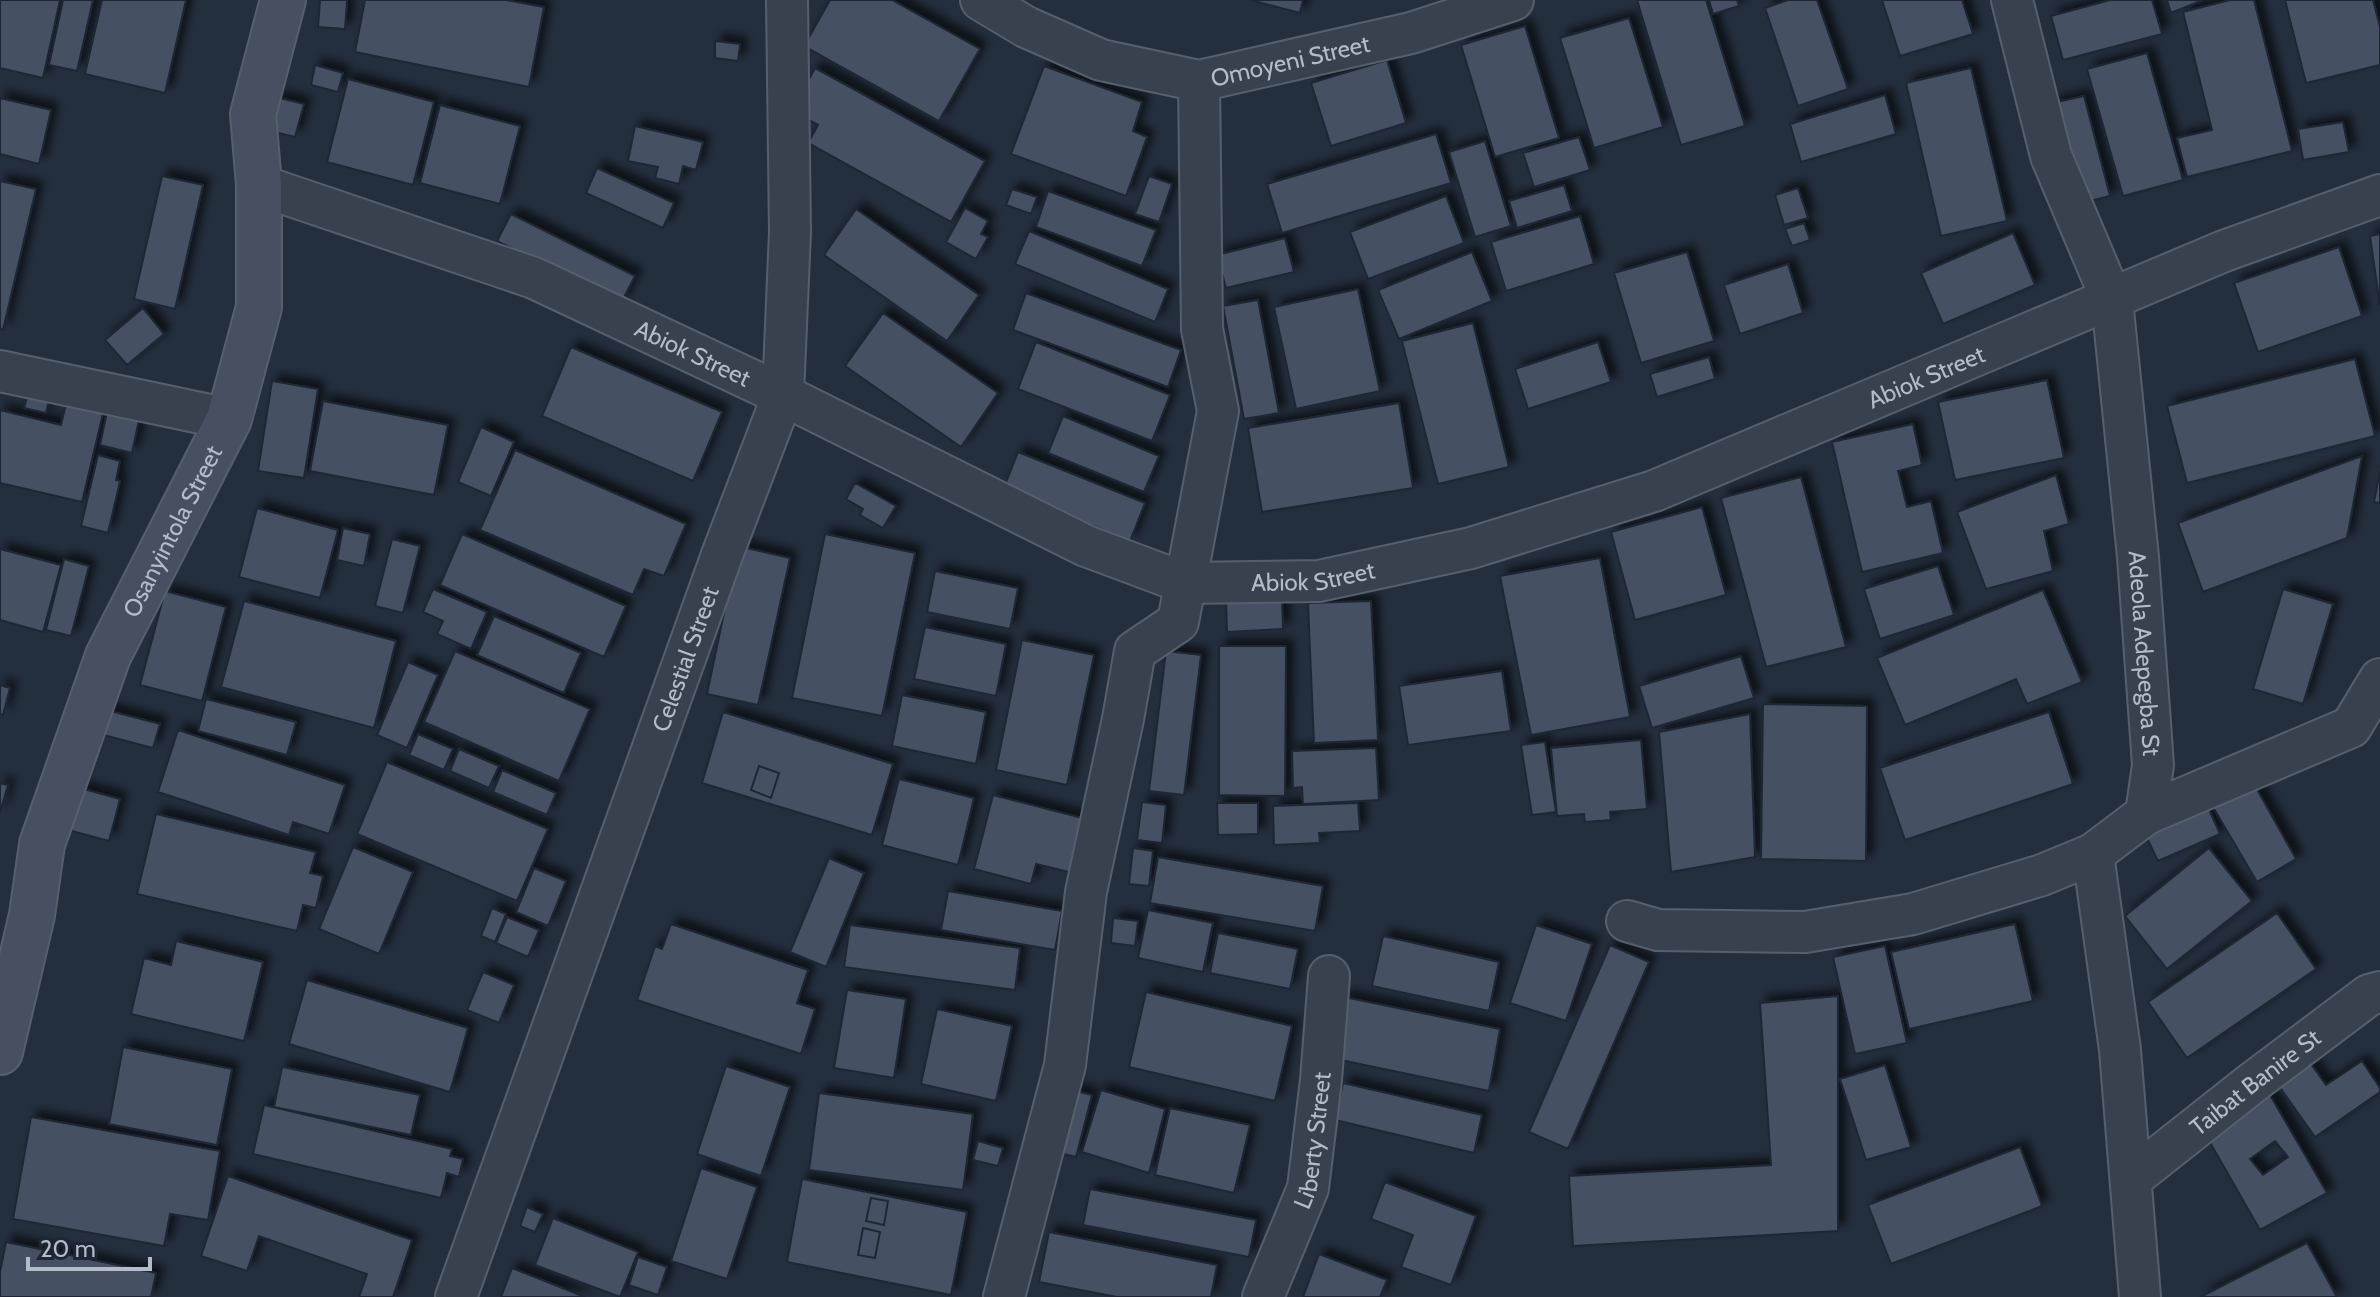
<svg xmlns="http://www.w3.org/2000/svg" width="2380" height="1297" viewBox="0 0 2380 1297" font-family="Cabin,sans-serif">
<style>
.building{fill:#455162;stroke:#1f2835;stroke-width:2;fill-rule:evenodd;filter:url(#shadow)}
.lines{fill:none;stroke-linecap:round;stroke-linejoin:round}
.street-casing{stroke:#565f6c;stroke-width:44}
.secondary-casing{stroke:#565f6c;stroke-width:48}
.street{stroke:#38414e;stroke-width:40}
.secondary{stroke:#465061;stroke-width:44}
.labels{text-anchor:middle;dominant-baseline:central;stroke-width:6;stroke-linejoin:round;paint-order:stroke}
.street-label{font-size:24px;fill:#b4bcc9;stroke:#1d2633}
</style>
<defs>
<filter id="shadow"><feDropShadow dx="7" dy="-7" stdDeviation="4" flood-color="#0009"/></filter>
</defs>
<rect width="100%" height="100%" fill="#242f3e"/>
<path class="building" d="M0 0H60L43 78 0 68Z
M63 0H93L77 71 49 65Z
M102 0H186L165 93 85 74Z
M320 0H347L345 29 318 27Z
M365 0H506L544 7 529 87 355 52Z
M830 0H892L980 49 939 121 804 46Z
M1250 0H1303L1300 13Z
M1637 0H1706L1745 126 1681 145Z
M1709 0H1737L1739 6 1713 14Z
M1788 0H1817L1848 89 1798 106 1765 8Z
M1882 0H1962L1973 34 1900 56Z
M2110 0H2152L2162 34 2063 60 2051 16Z
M2167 0H2203L2171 13Z
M2230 0H2254L2292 151 2187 177 2177 138 2212 130 2183 12Z
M2285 0H2373L2380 27V65L2306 83Z
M1629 18 1663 127 1594 148 1560 38Z
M1525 26 1559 138 1495 157 1461 45Z
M715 41 740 44 738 61 715 58Z
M2147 53 2183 180 2123 196 2087 69Z
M1387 60 1406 123 1331 146 1311 83Z
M315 65 343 73 338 92 311 85Z
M1044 66 1142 102 1133 131 1147 137 1126 196 1011 154Z
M815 68 985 161 951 222 808 143 818 125 792 111Z
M1971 68 2007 221 1941 236 1906 83Z
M348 79 434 102 413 185 327 162Z
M1885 95 1896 134 1801 162 1790 124Z
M2084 96 2110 196 2078 204 2052 103Z
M276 97 304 104 295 137 266 130Z
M0 98 51 110 39 164 0 154Z
M440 105 520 126 500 204 420 183Z
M2343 122 2349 152 2303 160 2298 129Z
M635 126 703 142 696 170 683 166 679 184 655 178 658 167 628 161Z
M1436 134 1451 183 1282 233 1267 184Z
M1579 137 1590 170 1534 187 1523 153Z
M1485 141 1511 226 1475 237 1449 152Z
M597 168 674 203 663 228 586 193Z
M162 176 203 185 175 309 134 299Z
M1149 176 1172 184 1159 222 1135 214Z
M0 181 36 189 3 330 0 329Z
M1564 185 1572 211 1517 228 1509 201Z
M1798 188 1808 218 1784 225 1775 195Z
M1012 189 1037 197 1031 214 1006 205Z
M1048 191 1156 230 1142 266 1036 227Z
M1446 196 1464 243 1368 279 1350 232Z
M965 208 988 221 981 234 988 237 976 259 946 242Z
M856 209 979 295 947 341 824 255Z
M511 214 635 276 621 303 497 241Z
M1580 216 1594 264 1506 291 1491 242Z
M1804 223 1810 240 1792 246 1785 229Z
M1029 231 1168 289 1155 322 1015 264Z
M2013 233 2035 285 1943 324 1921 273Z
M2380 234V306L2370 236Z
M1285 238 1294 272 1226 288 1217 255Z
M2339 247 2362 316 2258 352 2234 283Z
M1472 252 1492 301 1399 339 1378 290Z
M1687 252 1714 341 1641 363 1614 273Z
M1788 264 1803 313 1740 334 1724 285Z
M1358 289 1380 391 1296 409 1274 307Z
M1026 293 1181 350 1168 387 1013 330Z
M1258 300 1279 413 1244 419 1223 306Z
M143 308 164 334 127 365 105 340Z
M883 313 998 393 961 447 845 366Z
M1473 323 1509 467 1438 484 1402 341Z
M1036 342 1170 395 1152 441 1018 389Z
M1598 342 1611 382 1528 409 1515 369Z
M571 347 722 412 693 481 542 416Z
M1709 357 1715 379 1657 397 1650 374Z
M2355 359 2375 436 2187 483 2167 406Z
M2047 380 2064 458 1955 480 1938 402Z
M272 381 318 389 304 478 258 471Z
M29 390 50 395 46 413 24 408Z
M67 400 104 409 82 502 0 483V410L61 425Z
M323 401 448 425 434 495 310 471Z
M1399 403 1413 488 1262 512 1248 428Z
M108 407 140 415 132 453 100 445Z
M1063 416 1159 456 1144 492 1048 453Z
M1913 424 1922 465 1898 471 1907 507 1931 501 1943 553 1862 572 1832 442Z
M481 427 514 442 491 496 458 482Z
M515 450 686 524 664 576 644 569 633 595 480 530Z
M1018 452 1145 503 1130 541 1003 490Z
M98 455 120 461 116 480 120 481 108 533 81 526Z
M2362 456 2347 538 2203 592 2178 523Z
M2380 471V503L2374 502Z
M2056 475 2069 524 2044 531 2053 571 1986 589 1957 512Z
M1801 477 1846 647 1766 667 1721 498Z
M855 483 896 506 883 528 860 515 863 509 846 499Z
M1702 507 1726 595 1635 620 1611 532Z
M257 508 338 530 320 598 239 577Z
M343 528 370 534 364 566 337 560Z
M462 534 626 606 604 657 440 585Z
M825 534 915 553 882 716 792 698Z
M392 539 420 546 403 613 375 606Z
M738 546 790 558 758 705 707 694Z
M0 549 61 565 43 632 0 620Z
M1600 558 1630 717 1531 735 1500 576Z
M64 559 89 566 71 636 46 630Z
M1938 566 1954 615 1880 639 1864 589Z
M935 571 1018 588 1010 629 927 612Z
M433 589 487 612 471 649 437 634 443 621 423 612Z
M2283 589 2333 604 2303 704 2253 689Z
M2043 590 2082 682 2027 704 2016 679 1905 725 1877 658Z
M165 591 226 607 202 701 140 685Z
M1282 600 1283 629 1227 632 1226 602Z
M244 601 396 641 374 728 221 687Z
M1371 601 1378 740 1314 743 1308 603Z
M494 616 581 653 564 693 477 655Z
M925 627 1006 644 996 696 914 679Z
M1022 640 1094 655 1067 785 996 770Z
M1219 646H1286L1285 796 1219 795Z
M455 651 590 709 559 781 424 722Z
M1166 651 1201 655 1184 795 1149 791Z
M1741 656 1754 698 1652 728 1639 686Z
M408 662 438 675 407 748 377 735Z
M1502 671 1511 731 1408 745 1399 686Z
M0 685 10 688 3 715 0 714Z
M902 695 986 712 976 764 892 746Z
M206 699 296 722 287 755 198 731Z
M1763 704 1867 706 1866 861 1761 859Z
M103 709 160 724 153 748 96 733Z
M723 712 893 764 872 835 702 783ZM759 766 779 773 771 798 751 790Z
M2049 712 2073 784 1905 840 1880 768Z
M1750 714 1755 857 1671 872 1659 732Z
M178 730 345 785 329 834 293 822 289 835 158 792Z
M418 734 453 749 444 770 409 755Z
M1641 740 1647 809 1610 812 1611 820 1585 822 1584 814 1557 816 1551 748Z
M1545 742 1556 812 1532 815 1521 745Z
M1376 748 1379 800 1303 804 1302 787 1293 788 1292 751Z
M459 749 499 766 489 788 450 771Z
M387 762 548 829 517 901 357 834Z
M759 766 779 773 771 798 751 790Z
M502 770 556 793 547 815 493 792Z
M899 779 974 798 958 865 882 845Z
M0 783 8 785 0 813Z
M2254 784 2296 859 2257 882 2213 807Z
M80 788 120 799 109 841 68 830Z
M993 795 1090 820 1077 874 1036 864 1031 884 974 869Z
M1142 802 1166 805 1162 843 1137 840Z
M1217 803H1258V834L1218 835Z
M1358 803 1360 831 1319 833 1320 843 1274 845 1273 806Z
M2207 805 2220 834 2158 861 2144 832Z
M156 814 316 852 310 873 323 876 316 908 303 905 297 931 137 894Z
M353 847 413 872 379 954 319 929Z
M1133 848 1153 851 1149 886 1129 884Z
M2209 848 2252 901 2167 969 2125 916Z
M1158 857 1323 886 1315 931 1150 903Z
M829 858 864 873 826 967 790 952Z
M534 868 566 881 548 926 516 912Z
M948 891 1062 911 1055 950 941 930Z
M492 908 506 914 495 942 481 936Z
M1148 910 1213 923 1203 972 1138 958Z
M2277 913 2316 969 2187 1058 2148 1002Z
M507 917 539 930 528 957 496 943Z
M1113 918 1138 921 1135 946 1111 943Z
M671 924 808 970 797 1003 815 1009 801 1054 637 1000 655 946 662 949Z
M2015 924 2033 1001 1909 1029 1891 952Z
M850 925 1020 948 1015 990 844 967Z
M1536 925 1592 944 1566 1021 1510 1003Z
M1218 933 1298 949 1290 989 1210 973Z
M1383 936 1499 962 1489 1011 1372 986Z
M176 941 263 962 244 1041 131 1014 144 958 171 965Z
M1610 945 1649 962 1568 1149 1529 1132Z
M1885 946 1907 1043 1855 1054 1833 957Z
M483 972 514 985 499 1023 467 1010Z
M307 980 468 1028 450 1092 289 1044Z
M847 990 906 999 894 1078 834 1068Z
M1146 992 1292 1026 1275 1101 1129 1067Z
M1838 996V1231L1573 1246 1569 1176 1771 1165 1760 1003Z
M1344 997 1500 1029 1489 1091 1331 1058Z
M937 1009 1012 1026 996 1101 921 1084Z
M123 1047 232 1069 217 1145 109 1124Z
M2362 1061 2380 1088V1092L2315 1137 2279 1086 2311 1064 2326 1085Z
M1885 1065 1911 1147 1866 1160 1840 1079Z
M726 1066 790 1087 761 1176 697 1154Z
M282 1067 420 1095 411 1135 274 1107Z
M1343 1083 1482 1115 1474 1153 1335 1120Z
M1068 1089 1092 1095 1076 1157 1051 1151Z
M1101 1090 1165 1109 1149 1173 1082 1152Z
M819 1093 973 1114 963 1190 809 1170Z
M2270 1095 2327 1193 2260 1230 2204 1132ZM2275 1141 2288 1157 2263 1175 2250 1159Z
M264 1105 452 1149 450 1156 463 1159 459 1177 447 1173 441 1198 253 1154Z
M1170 1108 1250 1125 1234 1193 1155 1175Z
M31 1117 220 1151 208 1220 170 1214 164 1246 13 1219Z
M978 1141 1003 1148 998 1166 973 1160Z
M2020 1147 2042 1206 1891 1264 1868 1205Z
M701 1168 757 1187 727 1279 671 1261Z
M228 1176 412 1240 393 1297H359L367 1274 259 1236 247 1271 201 1256Z
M802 1179 967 1212 951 1295 787 1262ZM871 1198 888 1201 884 1225 866 1221ZM863 1228 880 1232 875 1258 858 1255Z
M1385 1182 1476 1216 1451 1285 1401 1267 1413 1235 1371 1219Z
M1090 1189 1256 1220 1249 1257 1083 1225Z
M871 1198 888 1201 884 1225 866 1221Z
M527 1207 543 1214 535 1232 520 1226Z
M553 1218 638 1252 620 1297 535 1265Z
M863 1228 880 1232 875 1258 858 1255Z
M1049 1232 1217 1265 1211 1297H1117L1039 1282Z
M6 1242 156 1273 151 1297H0V1272Z
M2307 1243 2337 1297H2200Z
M1319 1254 1387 1280 1380 1297H1303Z
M638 1257 667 1267 658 1295 629 1285Z
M512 1268 585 1297H501Z"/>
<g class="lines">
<g class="street-casing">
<g id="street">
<path id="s1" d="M981 0 1026 27 1101 60 1199 81 1411 33 1513 0"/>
<path id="s2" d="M2012 0 2051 156 2112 300 2138 557 2153 765 2146 814 2093 854 2120 1050 2140 1297"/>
<path id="s3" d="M259 185 534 278 783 395 1086 546 1185 583 1319 581 1471 548 1654 491 2224 251 2380 195"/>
<path d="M0 371 229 419"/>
<path d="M2146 814 2351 727 2380 679"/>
<path d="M1627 921 1658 930 1805 932 1913 914 2042 875 2093 854"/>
<path id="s4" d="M2132 1178 2252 1083 2369 995 2380 992"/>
<path id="s5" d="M456 1297 722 555 783 395 790 232 787 0"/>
<path d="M1004 1297 1065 1065 1086 892 1123 719 1135 651 1178 622 1218 411 1202 329 1199 81"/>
<path id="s6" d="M1263 1297 1308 1188 1321 1080 1329 976"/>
</g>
</g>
<g class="secondary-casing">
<g id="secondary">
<path id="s7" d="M0 1052 32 915 42 844 108 656 229 419 259 307V185L253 114 283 0"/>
</g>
</g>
<use href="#street" class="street"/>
<use href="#secondary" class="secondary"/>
</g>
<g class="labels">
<g class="street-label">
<text stroke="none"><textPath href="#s1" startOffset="328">Omoyeni Street</textPath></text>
<text stroke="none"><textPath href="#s3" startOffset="466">Abiok Street</textPath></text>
<text stroke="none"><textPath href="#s3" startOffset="1786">Abiok Street</textPath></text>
<text stroke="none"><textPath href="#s7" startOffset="552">Osanyintola Street</textPath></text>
<text stroke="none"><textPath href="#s3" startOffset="1138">Abiok Street</textPath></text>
<text stroke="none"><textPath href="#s2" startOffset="672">Adeola Adepegba St</textPath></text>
<text stroke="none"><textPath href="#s5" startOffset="678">Celestial Street</textPath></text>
<text stroke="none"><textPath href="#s4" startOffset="156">Taibat Banire St</textPath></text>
<text stroke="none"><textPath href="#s6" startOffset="166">Liberty Street</textPath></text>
</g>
</g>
<path d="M28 1257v12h122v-12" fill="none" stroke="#b4bcc9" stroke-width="4"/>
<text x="40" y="1257" font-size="24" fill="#b4bcc9" stroke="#1d2633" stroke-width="6" paint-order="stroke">20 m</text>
</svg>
